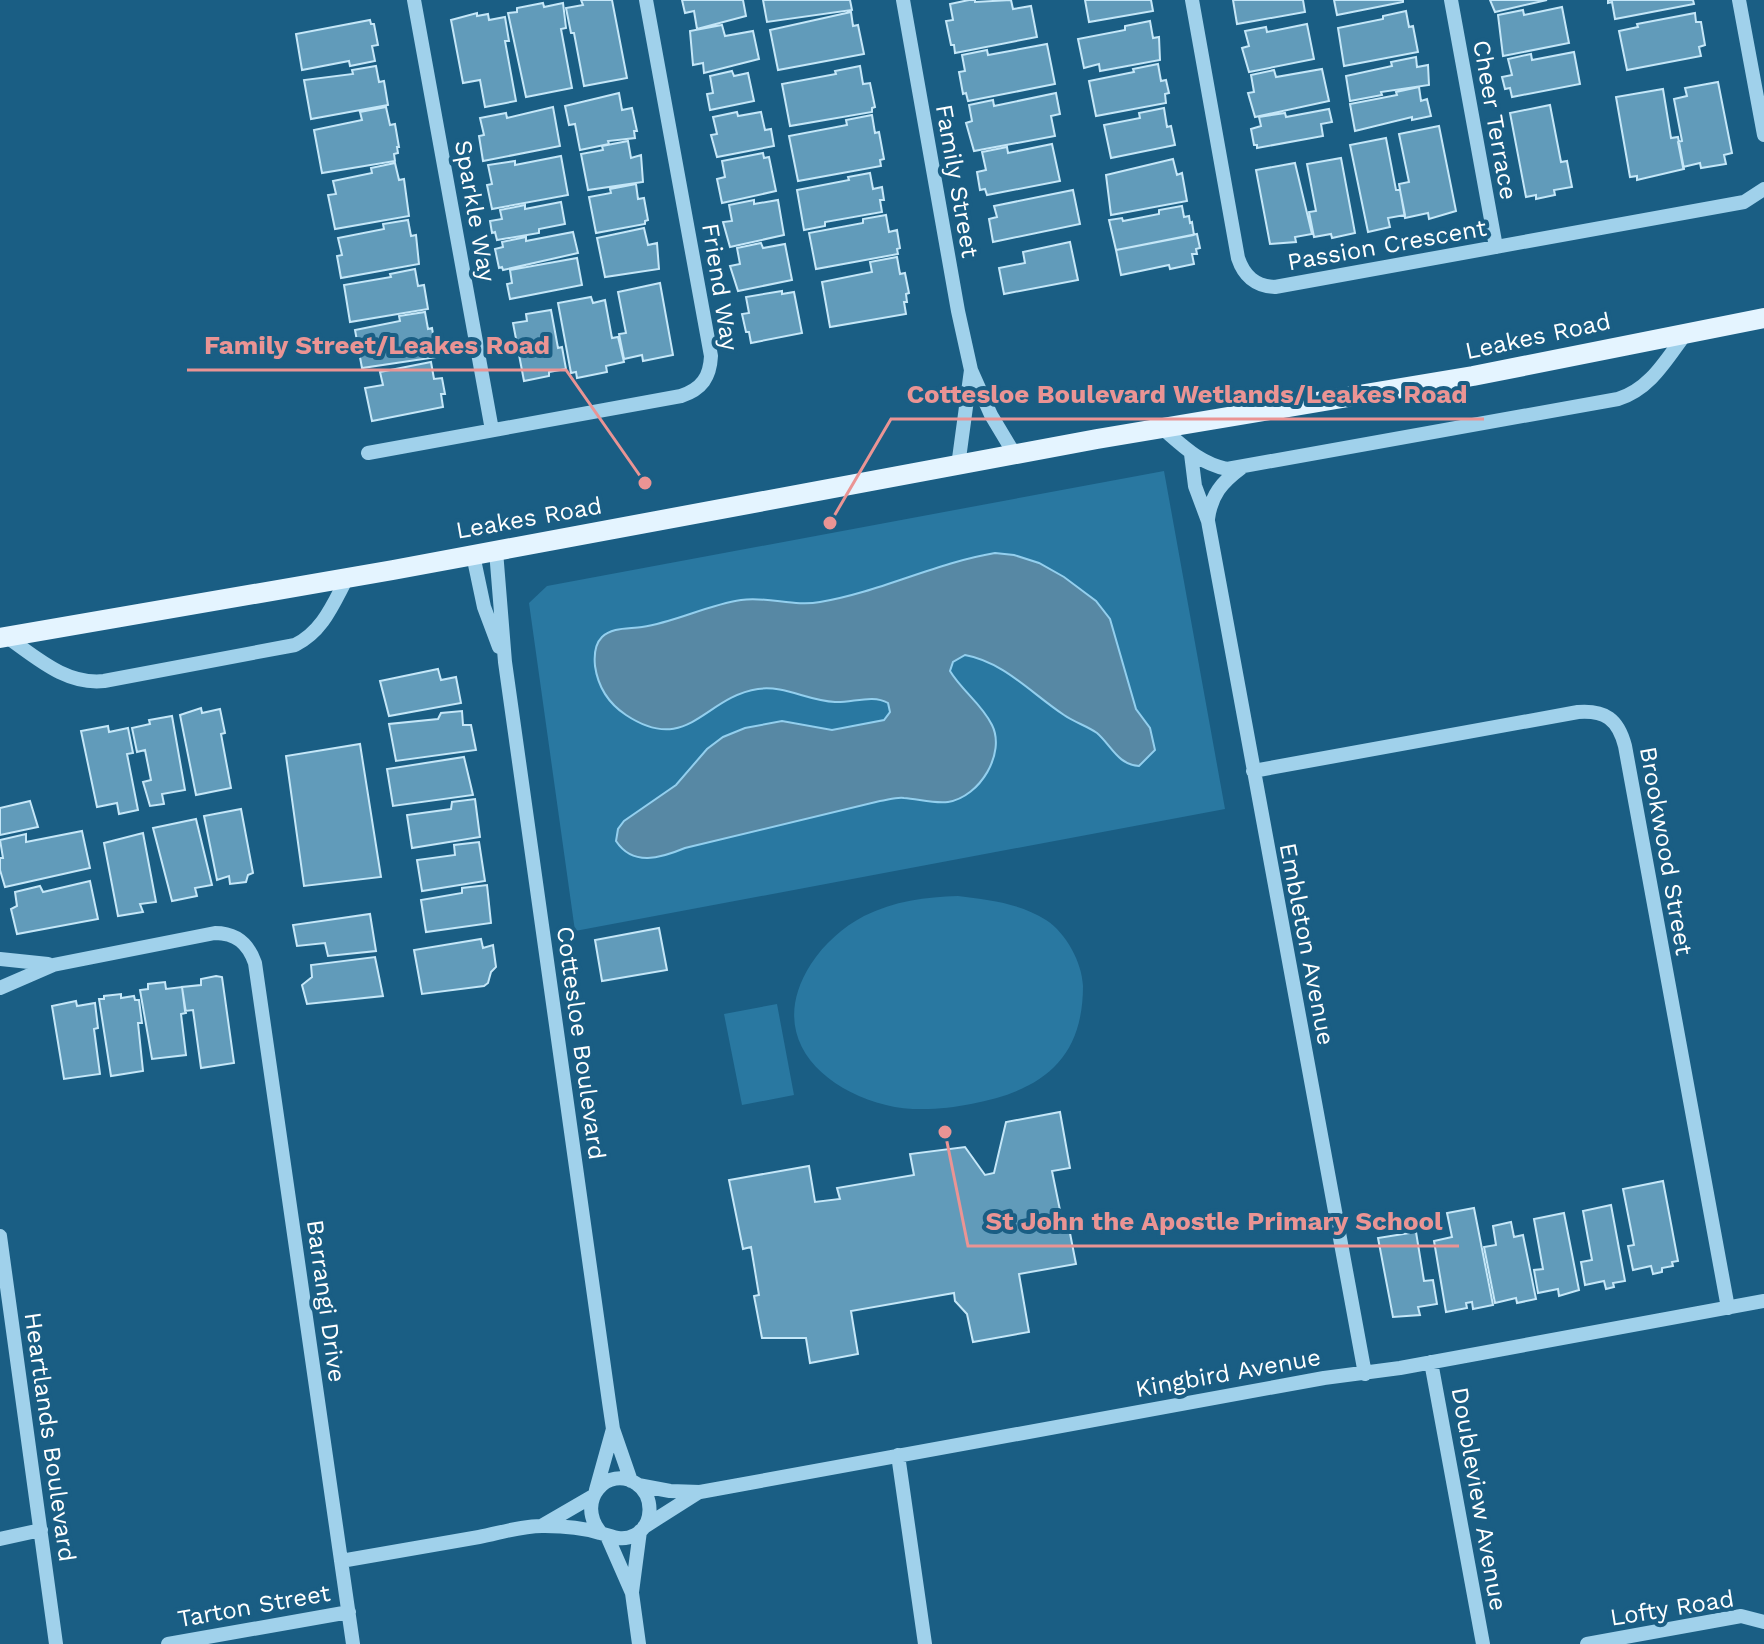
<svg xmlns="http://www.w3.org/2000/svg" width="1764" height="1644" viewBox="0 0 1764 1644" font-family="'Work Sans',sans-serif">
<style>
.green{fill:#2978a1}
.water{fill:#5788a4;stroke:#93cfee;stroke-width:2}
.building{fill:#619bba;stroke:#c5e7f8;stroke-width:2}
.lines{fill:none;stroke-linecap:round;stroke-linejoin:round}
.minor{stroke:#a0d1eb;stroke-width:14}
.major{stroke:#e4f4ff;stroke-width:20}
.labels{text-anchor:middle;dominant-baseline:central;stroke-width:8;stroke-linejoin:round;paint-order:stroke}
.street-label{font-size:24px;fill:#fff;stroke:#1a5e84}
.leader{fill:none;stroke:#ea9494;stroke-width:3}
.callout-dot{fill:#ea9494;stroke:#1a5e84;stroke-width:3}
.callout-label{font-size:26px;text-anchor:middle;font-weight:bold;fill:#ea9494;stroke:#1a5e84;stroke-width:8;stroke-linejoin:round;paint-order:stroke}
</style>
<rect width="100%" height="100%" fill="#1a5e84"/>
<path class="green" d="M1164 471 1225 809 575 931 529 603 547 586Z
M958 896C989 900 1019 903 1046 920 1066 933 1082 962 1083 986 1083 1061 1040 1091 971 1104 945 1109 913 1112 886 1105 818 1088 766 1034 811 964 824 944 843 927 864 916 894 901 926 897 958 896Z
M777 1004 794 1095 742 1105 724 1014Z"/>
<path class="water" d="M995 553 1014 555 1039 563 1064 577 1096 601 1110 619 1136 709 1150 728 1155 750 1139 766C1118 765 1111 745 1097 733 1087 726 1074 722 1064 715 1032 694 1004 662 965 655L953 662 950 671C962 691 982 704 992 725 1006 753 980 797 948 802 935 804 918 799 904 798 896 797 888 800 880 801L685 848C661 858 633 867 616 841L618 829 624 821 676 785 707 749 723 737 745 728 782 721 832 730 884 720 890 712 888 703C873 694 852 703 835 702 808 701 784 685 758 689 704 697 688 756 626 715 608 703 598 687 595 666 594 656 594 645 602 637 612 627 629 629 642 627 676 622 707 605 741 600 768 596 794 607 820 602 880 592 935 563 995 553Z"/>
<path class="building" d="M581 0H612L627 78 584 86 574 33H571L566 8 583 5Z
M682 0H743L746 16 697 29 694 11 685 13Z
M763 0H850L852 10 767 22Z
M969 0H975V2L1011 0 1013 9 1031 6 1037 37 955 53 954 45H951L946 21 953 20 950 4Z
M1085 0H1151L1153 11 1089 22Z
M1233 0H1303L1305 12 1237 24Z
M1334 0H1403V2L1337 15Z
M1490 0H1547L1495 12Z
M1608 0H1693L1694 4 1615 19 1612 2 1608 3Z
M543 3 544 7 563 3 566 28 561 29 572 88 526 97 508 13 517 12V8Z
M1562 7 1569 43 1503 56 1498 15 1523 10 1524 15Z
M1406 11 1409 27 1413 26 1418 52 1344 66 1338 28 1383 19V16Z
M851 12 853 26 858 25 864 54 778 70 770 30Z
M477 13V16L488 14 489 20 505 17 509 41H505L516 101 485 107 480 80 463 83 451 20Z
M1695 13 1696 22H1701L1705 45 1699 47 1701 56 1627 70 1619 31 1638 27 1637 24Z
M370 20 371 24H374L378 45 372 46 375 61 350 66 349 61 302 70 296 34Z
M1150 21 1153 38 1159 37 1160 60 1100 71 1099 64 1084 68 1078 39 1125 30V26Z
M1307 24 1314 59 1249 72 1242 48 1249 46 1245 31 1266 27 1267 32Z
M722 25 725 36 753 31 759 59 704 73 703 63 693 65 690 31Z
M1047 44 1055 84 968 101 966 93 963 94 959 72 965 71 962 55 987 50 988 55Z
M1574 52 1580 84 1512 97 1510 88 1505 89 1502 77 1512 75 1508 59 1531 54 1532 60Z
M1416 57 1417 67 1428 65 1429 85 1381 92 1382 95 1350 101 1346 76 1392 66 1391 62Z
M1158 64 1161 81 1166 80 1169 93 1165 94 1166 103 1096 116 1089 81 1134 72 1133 69Z
M376 66 379 82 384 81 388 105 311 119 304 80 353 74 352 70Z
M860 66 863 84 870 83 875 107 872 108V112L790 126 782 84 836 74 835 71Z
M1322 69 1329 101 1255 117 1248 93 1254 92 1251 75 1274 70 1276 77Z
M732 71 734 76 748 73 754 101 710 110 707 94 713 93 710 76Z
M1718 82 1732 153 1724 155 1726 164 1701 168 1700 163 1683 167 1678 142 1682 141 1674 99 1687 96 1685 88Z
M1419 87 1421 101 1427 99 1431 116 1412 120V117L1355 131 1350 104 1397 95 1396 92Z
M1663 89 1671 138 1678 137 1684 169 1637 180V176L1630 177 1616 97Z
M619 93 622 110 632 108 637 131H634L635 138 608 141 609 144 580 150 575 124 569 125 565 106Z
M1056 93 1060 114 1051 116 1055 136 974 151 966 123 972 121 969 105 993 100 994 106Z
M1550 105 1561 162 1567 161 1572 187 1554 190 1555 195 1536 199V195L1526 197 1510 113Z
M386 107 390 125 395 124 399 147H397L398 153 394 154 395 161 322 173 314 130 362 120 360 112Z
M553 107 560 146 483 161 479 136 484 135 480 118 506 113 507 118Z
M1164 108 1167 127 1171 126 1175 145 1111 158 1104 125 1140 118 1139 113Z
M1329 109 1332 122 1321 124 1323 136 1257 148V145H1254L1251 129 1261 126 1259 117 1285 113 1286 117Z
M737 112 738 116 761 112 765 130 771 129 774 146 717 157 711 135 717 134 713 117Z
M872 115 875 133 879 132 884 159 880 160 881 166 798 181 789 136 847 125 846 120Z
M1439 126 1456 211 1429 219 1428 213 1405 218 1399 184 1409 182 1399 134Z
M1386 138 1396 190H1400L1405 215 1388 218 1390 227 1368 232 1350 145Z
M628 141 631 158 641 155 643 182 588 190 581 154 603 150 602 146Z
M1052 144 1060 181 987 195 985 189 980 190 977 172 986 170 982 152 1007 147 1008 153Z
M763 153 764 158 769 157 776 191 722 203 717 179 725 177 722 161Z
M561 156 568 195 492 209 487 185 492 184 488 165 515 161V165Z
M1341 158 1355 233 1332 238 1331 234 1314 237 1309 212 1316 211 1307 164Z
M1173 159 1177 175 1182 173 1187 201 1111 215 1106 175Z
M395 163 399 180 404 179 409 216 335 229 328 195 336 194 333 181 372 173 371 168Z
M1295 163 1312 234 1295 237 1296 242 1270 244 1256 170Z
M870 173 873 189 882 187 884 200H880L882 212 825 222V226L804 230 797 190 849 180 848 177Z
M636 184 638 199 644 198 648 220 645 221V224L596 233 589 197 611 193 610 189Z
M1073 190 1080 224 993 242 989 219 997 217 994 206Z
M754 200V204L778 200 784 235 730 247 723 222 732 221 729 205Z
M561 202 565 224 539 229V233L497 240 495 232 492 233 490 221 502 219 500 210 525 205V209Z
M1182 206 1184 217 1189 216 1190 223 1192 222 1194 235 1116 250 1109 220 1122 218 1123 221 1159 214V210Z
M886 215 889 232 897 230 900 248 897 249 898 254 816 269 809 233 863 223V219Z
M408 220 411 236 416 235 419 264 341 278 337 256 342 255 338 238 384 229 383 224Z
M644 228 648 245 657 243 659 269 605 277 597 238Z
M573 232 578 253 503 270 502 267 499 268 495 249 503 247 502 242 526 237V241Z
M1197 234 1200 248 1196 249 1197 254H1192L1194 264 1170 269 1169 265 1121 275 1116 250Z
M1070 242 1078 280 1004 294 999 268 1025 263 1023 252Z
M761 243 763 248 785 244 792 280 738 291 730 266 740 264 737 248Z
M897 257 900 274 905 273 909 293 906 294 907 302H904L906 314 830 327 822 282 872 272 870 262Z
M577 258 582 285 510 299 507 284 512 283 510 270Z
M415 269 418 286 424 285 428 309 350 322 344 285 391 277 390 274Z
M660 283 673 355 643 361 642 355 624 359 619 334 626 333 618 292Z
M782 291V294L794 292 802 333 751 343 749 332H746L742 314 749 313 746 297Z
M591 297 593 303 605 300 612 338 618 337 624 362 606 366 607 372 577 378 576 372 571 373 558 303Z
M551 310 558 348 562 347 566 369 549 372V376L524 381 513 323 527 321 526 314Z
M425 312 428 329 432 328 437 357 362 368 355 330 400 321 399 316Z
M431 362 434 379 442 378 445 394H441L443 407 372 421 365 388 383 385 380 372Z
M438 669 441 680 456 677 461 703 389 716 380 681Z
M201 708 202 713 220 709 225 733 221 734 231 788 196 795 180 715Z
M462 711 463 725H471L476 750 396 761 389 724 438 719 441 713Z
M172 716 185 790 162 794 164 804 150 806 143 782 151 780 145 750 137 752 132 728 150 724 149 720Z
M108 726 109 732 128 728 133 753 127 754 138 810 119 814 117 803 97 807 81 731Z
M360 744 381 877 304 886 286 756Z
M464 757 473 795 393 806 387 769Z
M475 799 480 837 412 848 407 815 451 809 452 802Z
M30 801 38 827 0 835V808Z
M241 809 253 873 248 875 246 882 230 884 229 876 217 880 204 816Z
M196 819 212 885 195 888 197 896 172 901 153 828Z
M82 831 90 868 5 887 0 870V858H3L0 840 26 834V842Z
M143 833 156 902 140 904 143 912 118 916 104 843Z
M479 842 485 881 422 891 417 860 455 855 454 845Z
M90 881 98 919 17 934 11 909 17 906 15 892 40 886 43 892Z
M487 885 491 923 426 932 421 900 462 893V888Z
M370 914 376 951 328 956 325 943 297 946 293 925Z
M659 928 667 970 602 981 595 940Z
M481 939 483 948 493 945 496 967 491 972 488 983 484 986 422 994 414 950Z
M375 957 383 996 307 1004 302 985 312 977 311 965Z
M216 976 222 977 234 1063 201 1068 193 1010 185 1011 182 987 201 985V979Z
M165 982 166 989 182 987 186 1013 181 1014 186 1055 152 1059 140 990 148 989V984Z
M121 994V998L134 996 135 1000H139L142 1023H138L143 1071 111 1076 99 999H104V996Z
M76 1001 77 1006 95 1003 98 1028 94 1029 100 1074 64 1079 52 1006Z
M1060 1112 1070 1168 1052 1171 1063 1225 1068 1223 1076 1264 1019 1274 1029 1332 973 1342 967 1314 955 1301 954 1293 851 1311 858 1354 810 1363 806 1338H762L754 1296 759 1295 751 1247 743 1249 729 1180 809 1166 815 1202 840 1199 837 1188 914 1175 910 1154 965 1147 985 1175 994 1173 1006 1122Z
M1663 1181 1678 1261 1672 1262 1673 1266 1662 1268V1272L1653 1274 1651 1266 1633 1270 1628 1246 1634 1245 1623 1189Z
M1611 1205 1625 1281 1613 1283 1614 1287 1606 1289 1604 1281 1585 1285 1581 1262 1592 1260 1583 1211Z
M1474 1208 1493 1305 1473 1309 1472 1302 1466 1303 1467 1308 1446 1312 1434 1241 1452 1237 1447 1213Z
M1564 1213 1579 1290 1559 1296 1558 1289 1538 1293 1534 1270 1543 1269 1534 1219Z
M1511 1222 1514 1237 1523 1235 1536 1299 1517 1303 1516 1298 1495 1303 1484 1247 1496 1245 1493 1226Z
M1416 1232 1424 1281 1433 1280 1437 1304 1418 1307 1420 1315 1393 1317 1378 1238Z"/>
<g class="lines">
<path class="minor" d="M414 0 492 430
M903 0 958 311 971 370 991 415 1015 455
M1192 0 1238 258C1244 276 1255 286 1275 287L1744 202 1764 189
M1451 0 1496 247
M1739 0 1764 135
M1162 428C1183 446 1199 463 1227 469L1618 399C1651 389 1667 358 1687 332
M368 453 681 396C702 389 710 377 711 356L646 0
M1191 454 1195 486 1208 521 1365 1374
M958 466 971 370
M1208 519C1211 495 1222 482 1241 468
M496 551 505 662 609 1402 613 1429 631 1481
M473 555 484 607 499 647
M7 637C37 658 66 685 104 681L295 645C323 631 333 604 347 578
M1253 771 1578 712C1605 710 1618 719 1625 746L1728 1308
M0 959 48 964
M0 988 53 965 215 933C236 933 248 943 255 963L353 1644
M0 1236 56 1644
M1431 1362 1483 1644
M898 1455 925 1644
M638 1485 670 1491 700 1492 1324 1378 1400 1368 1764 1301
M596 1490 613 1429
M543 1525 593 1496
M644 1527 699 1492
M607 1536 632 1593 639 1644
M0 1539 41 1530
M341 1561C387 1553 433 1545 479 1537 500 1533 524 1525 545 1526 562 1526 584 1528 600 1533 612 1536 621 1542 635 1535 654 1525 654 1496 637 1484 608 1464 574 1501 601 1533
M632 1592 640 1531
M168 1644 349 1612
M1587 1644 1741 1616 1764 1622"/>
<path class="major" d="M0 638 393 570 1097 439 1473 376 1764 318"/>
</g>
<g class="labels">
<g class="street-label">
<text transform="translate(1495 120) rotate(80)">Cheer Terrace</text>
<text transform="translate(957 181) rotate(80)">Family Street</text>
<text transform="translate(475 211) rotate(80)">Sparkle Way</text>
<text transform="translate(1387 245) rotate(-10)">Passion Crescent</text>
<text transform="translate(720 287) rotate(81)">Friend Way</text>
<text transform="translate(1538 336) rotate(-12)">Leakes Road</text>
<text transform="translate(529 518) rotate(-10)">Leakes Road</text>
<text transform="translate(1666 851) rotate(80)">Brookwood Street</text>
<text transform="translate(1307 944) rotate(79)">Embleton Avenue</text>
<text transform="translate(581 1043) rotate(82)">Cottesloe Boulevard</text>
<text transform="translate(326 1301) rotate(82)">Barrangi Drive</text>
<text transform="translate(1228 1373) rotate(-10)">Kingbird Avenue</text>
<text transform="translate(50 1437) rotate(82)">Heartlands Boulevard</text>
<text transform="translate(1479 1499) rotate(80)">Doubleview Avenue</text>
<text transform="translate(254 1606) rotate(-10)">Tarton Street</text>
<text transform="translate(1672 1608) rotate(-9)">Lofty Road</text>
</g>
</g>
<path class="leader" d="M645 483L566 370H187M830 523L891 419H1484M945 1132L968 1246H1459"/>
<g class="callout-dot">
<circle cx="645" cy="483" r="8"/>
<circle cx="830" cy="523" r="8"/>
<circle cx="945" cy="1132" r="8"/>
</g>
<g class="callout-label">
<text x="377" y="354">Family Street/Leakes Road</text>
<text x="1187" y="403">Cottesloe Boulevard Wetlands/Leakes Road</text>
<text x="1214" y="1230">St John the Apostle Primary School</text>
</g>
</svg>
